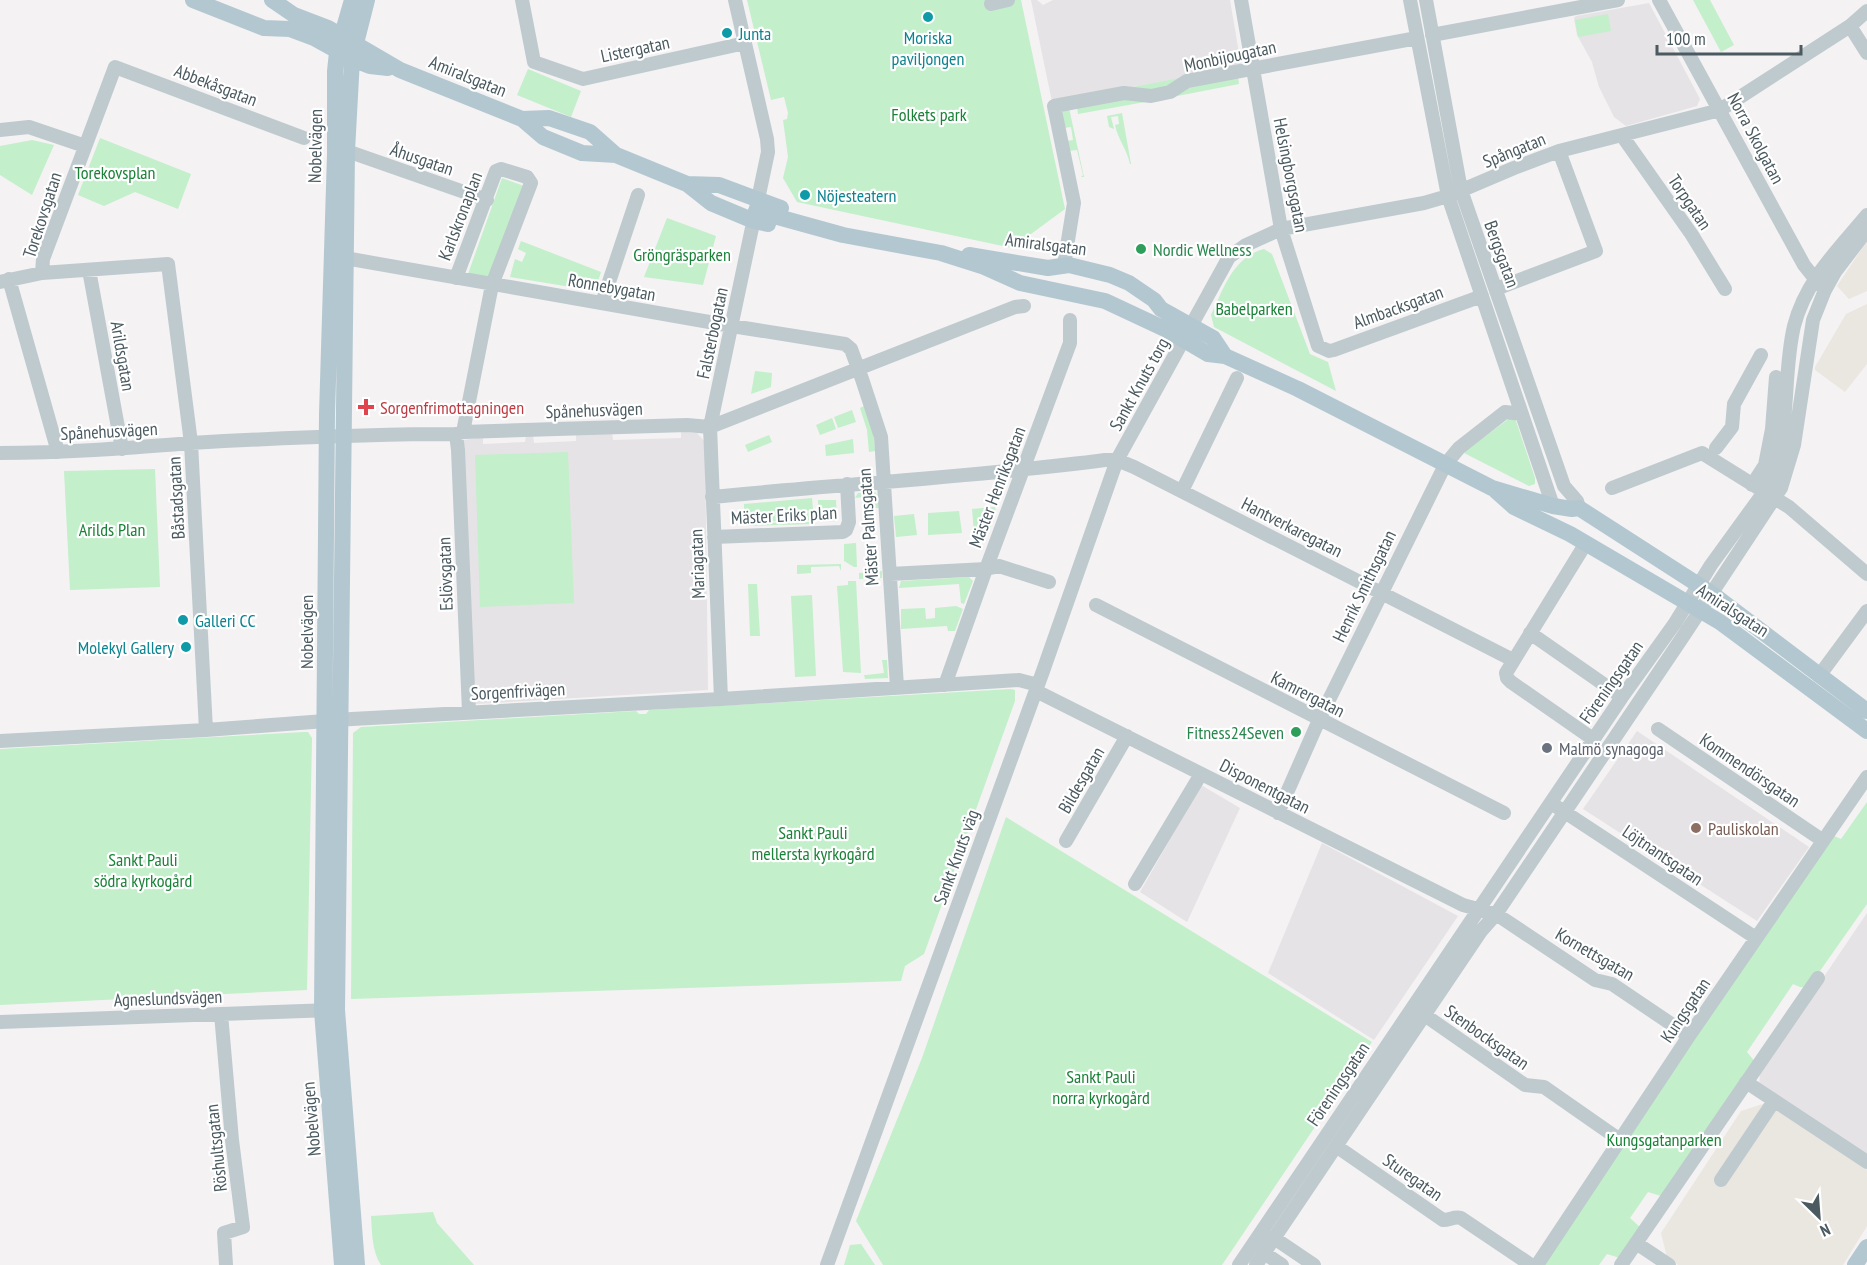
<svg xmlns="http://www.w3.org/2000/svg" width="1867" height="1265" viewBox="0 0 1867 1265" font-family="'PT Sans Narrow',sans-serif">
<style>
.commercial{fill:#eae6e0}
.education{fill:#e5e3e5}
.green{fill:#c3efcb}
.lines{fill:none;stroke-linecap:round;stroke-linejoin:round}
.minor{stroke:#becace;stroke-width:14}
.major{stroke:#b3c7d0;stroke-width:16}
.culture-dot{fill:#0f9aa8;stroke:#fff;stroke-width:2}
.leisure-dot{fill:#2e9e5b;stroke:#fff;stroke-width:2}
.health-dot{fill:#e0444e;stroke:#fff;stroke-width:2}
.worship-dot{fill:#6b7280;stroke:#fff;stroke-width:2}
.education-dot{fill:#8d6e63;stroke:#fff;stroke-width:2}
.labels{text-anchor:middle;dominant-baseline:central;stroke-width:4.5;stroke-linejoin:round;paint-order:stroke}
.culture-label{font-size:18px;fill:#0d838f;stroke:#fff;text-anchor:start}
.street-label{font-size:18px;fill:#4a5a60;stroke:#fff}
.park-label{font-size:18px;fill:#1a8238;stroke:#fff}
.leisure-label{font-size:18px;fill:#27864d;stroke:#fff;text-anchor:start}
.health-label{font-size:18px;fill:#be3a42;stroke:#fff;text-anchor:start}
.worship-label{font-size:18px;fill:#5b616d;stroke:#fff;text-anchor:start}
.education-label{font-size:18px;fill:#785e54;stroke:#fff;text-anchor:start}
</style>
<rect width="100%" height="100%" fill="#f4f2f3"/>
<path class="commercial" d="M1867 241V291L1849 299 1837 286Z
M1867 304V364L1845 392 1815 370V367L1846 314Z
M1766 1103 1867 1170V1226L1843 1265H1678L1667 1257 1661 1233 1741 1111Z"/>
<path class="education" d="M1031 0H1037L1043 5 1053 0H1230L1239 53 1244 61 1237 68 1052 102Z
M1649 3 1700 99 1697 106 1626 126 1614 117 1599 87 1592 62 1577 35 1574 18 1576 16Z
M681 431 697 433 705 442 708 690 476 704 473 702 463 443 464 440 483 437V444L525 442 526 436 533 435 534 443 576 441V435L612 433 613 440 681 438Z
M1637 731 1809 847 1757 921 1583 809Z
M1201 785 1240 808 1187 922 1140 892Z
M1322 843 1458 916 1374 1040 1268 973Z
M1867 913V1158L1759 1087 1760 1071Z"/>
<path class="green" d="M747 0H1021L1065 209 1012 248 797 202 783 178 788 157 783 120 787 119 788 113 784 97 771 100Z
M1693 0H1710L1734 45 1721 52Z
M1608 14 1611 31 1578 37 1575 20Z
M528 69 581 91 571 117 517 95Z
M1238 76 1239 84 1172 97 1185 87Z
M1180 78C1162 93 1150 94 1128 88Z
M1123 97 1145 102 1078 114 1077 107Z
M1069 108 1084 177H1081L1083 175 1077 150 1069 151 1067 141 1073 140 1071 127 1064 128 1062 111Z
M1122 113 1131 164H1130C1127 149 1118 140 1115 125L1119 124 1118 116 1111 117 1114 129 1109 127 1107 116Z
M100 138 191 174 178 209 135 192 104 206 78 195Z
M32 140 54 145 32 195 0 175V146Z
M502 178 527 187 493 283 468 274Z
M667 218 716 236 703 285 644 277Z
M521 241 601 272 595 291 510 277 515 259 522 262 526 253 518 249Z
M1264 249 1272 254 1310 354 1328 362 1336 391 1214 327 1211 315C1224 288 1233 257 1264 249Z
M755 371 772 373 771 387 751 394Z
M864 406 873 430 875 451 869 452 867 430 860 408Z
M852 410 856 422 838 428 834 417Z
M1514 415 1535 478V484L1529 486 1464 453 1465 451Z
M832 418 836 429 820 435 816 425Z
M769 435 772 442 748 452 745 445Z
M853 439 854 453 826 456 825 445Z
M568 452 574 603 480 607 475 455Z
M155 469 160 587 70 590 64 471Z
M875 492 878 496 879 508H873L872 496 855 498 858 493Z
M812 498 814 520 744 522V504Z
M818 500H836L837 521 819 522Z
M995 507 996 513H994L990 531 974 532 972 509Z
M959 511 962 533 928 535V513Z
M914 514 917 535 896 537 894 516Z
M789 522H814V524L745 526 744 524Z
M856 543 857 567H854L844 561V544Z
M841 564V571L839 566 811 567V573L797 574V565Z
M882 571V578L859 579V573Z
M969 577 973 581 964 604 961 603 959 584 899 588 901 581Z
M848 581H856L861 673 843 672 837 586 848 585Z
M748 584H757L760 636H750Z
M812 595 816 676 795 677 791 596Z
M956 606 963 609 955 631H948L947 626 901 629V609L925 608 926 619 935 618V608Z
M882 660H887L888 678 865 679 864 675H866L884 673Z
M1011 689 1015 690V701L924 954 905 966 901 981 351 999 353 733 361 727 636 711 639 714H646L649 710Z
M304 732H308L312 738 307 990 0 1005V749Z
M1867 802V904L1808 988 1800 987 1793 984 1747 1052 1756 1063 1664 1197 1648 1192 1630 1218 1642 1229 1620 1258 1607 1254 1599 1265H1542L1636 1122 1834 836 1841 839Z
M1006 817 1372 1042 1222 1265H883L856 1221 922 1058Z
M433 1212 437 1223 474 1265H381C372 1252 372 1232 371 1216Z
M861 1244 875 1265H844L850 1245Z"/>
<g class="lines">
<path class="minor" d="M522 0 534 62 583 79 745 43
M1241 0 1281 229 1318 346 1329 351 1334 350 1482 296
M1410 0 1448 196 1553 506
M1426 0 1461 190 1564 486 1577 501 1579 508
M1659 0 1804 265 1820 285
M991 4 1008 0
M1850 26 1867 53
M1432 35 1618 0
M0 130 29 127 85 146
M1623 137 1692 235 1725 289
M347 151 487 200
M345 258 732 326 845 344 851 349 862 379 881 437 897 687
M1064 265 1074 203 1054 106 1124 93 1151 96 1170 92 1187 81 1417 38
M89 270 122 449
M42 273 43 259 115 67 304 138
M456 278 496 171 501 169 527 177 531 183 492 285 463 432
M9 279 58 452
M0 282 42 273 168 264 191 443 206 730
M1496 289 1596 251 1559 151
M602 303 638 195
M456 434 458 450 469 712
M1716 448 1732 427 1734 404 1761 355
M0 453C64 453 127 448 191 443 279 438 368 434 456 434L463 432 687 425 710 427 1015 307 1024 306
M1752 485 1765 465 1772 429 1776 377
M1612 488 1702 453 1789 507 1867 574
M1182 491 1237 378
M712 497C843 484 975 477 1105 460H1117L1134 467 1513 660
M714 537 843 532 846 530 849 522 847 484
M1586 543 1506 673 1507 678 1511 682 1593 739
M890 574 986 569 999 566 1049 582
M1096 605 1504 813
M1530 633 1622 697
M1819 676 1867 611
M945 685 986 569 1070 343V320
M1036 691 1463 905 1496 914 1595 980 1612 984 1689 1036
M721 699 710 427 768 152 767 139 735 0
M1658 729 1822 840
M0 741 206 730 352 719 721 699 1019 680 1038 685
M1557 807 1756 938
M1278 813 1319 720 1445 465 1459 448 1505 412 1522 414
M1066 841 1127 736
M1135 884 1201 774
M221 1014 232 1140 243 1227 224 1233 226 1265
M1426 1016 1525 1085 1544 1087 1620 1140
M0 1022 332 1010
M1746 1082 1867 1162
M1336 1146 1443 1220C1450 1220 1454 1216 1461 1218L1531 1265
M1721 1180 1774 1101
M1267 1238H1274L1314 1265
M1636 1243 1669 1265
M1260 1246 1264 1253 1282 1265
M827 1265 1043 671 1117 460 1229 257 1246 245 1281 229 1424 203 1448 196 1514 168 1559 151 1720 110 1850 26 1867 11
M1239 1265 1622 697 1675 623 1711 565 1764 492C1793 441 1781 381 1794 326 1806 280 1838 250 1867 215
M1256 1265 1481 931 1496 914 1684 635 1781 488 1794 445 1813 320 1825 290 1835 272 1867 230
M1537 1265 1689 1036 1867 777
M1621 1265 1818 978"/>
<path class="major" d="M193 0 264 28 290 29 314 38 352 59 370 66 388 68
M272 0 294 15 328 28 400 70 522 119 543 137 582 153 616 155
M522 119 549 118 590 132 616 155 687 184 711 203 754 221 768 224
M687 184 719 185 781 208
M756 211 843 235 941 253 982 266 1020 283 1105 301 1167 330 1208 354 1225 356 1298 389 1492 488 1553 506 1572 509 1579 508 1711 593 1867 711
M969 255 1048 268 1069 265 1110 275 1129 283 1154 300 1161 309 1213 338 1225 356
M1496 491 1514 507 1570 534 1720 622 1867 731
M342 1265 322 1011 327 414 335 154V71L337 52 352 0
M357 1265 337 1010 347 151 352 59 367 0
M1855 1265 1867 1247"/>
</g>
<g class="culture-dot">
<circle cx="928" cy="17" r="6"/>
<circle cx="727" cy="33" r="6"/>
<circle cx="805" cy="195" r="6"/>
<circle cx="183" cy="620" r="6"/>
<circle cx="186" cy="647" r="6"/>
</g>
<g class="leisure-dot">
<circle cx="1141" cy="249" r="6"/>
<circle cx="1296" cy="732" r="6"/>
</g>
<path class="health-dot" d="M363 398h6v6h6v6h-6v6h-6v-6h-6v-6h6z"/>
<circle class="worship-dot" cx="1547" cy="748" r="6"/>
<circle class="education-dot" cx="1696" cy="828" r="6"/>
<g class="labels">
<g class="culture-label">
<text x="739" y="33">Junta</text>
<text x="928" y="37" text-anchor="middle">Moriska<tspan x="928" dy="21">paviljongen</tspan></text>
<text x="817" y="195">Nöjesteatern</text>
<text x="195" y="620">Galleri CC</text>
<text x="174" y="647" text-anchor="end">Molekyl Gallery</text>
</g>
<g class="street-label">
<text transform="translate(635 49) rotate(-12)">Listergatan</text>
<text transform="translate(1230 56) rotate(-12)">Monbijougatan</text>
<text transform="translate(468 76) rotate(22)">Amiralsgatan</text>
<text transform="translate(216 85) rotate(21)">Abbekåsgatan</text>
<text transform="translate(1756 138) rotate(62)">Norra Skolgatan</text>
<text transform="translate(315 146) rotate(-89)">Nobelvägen</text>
<text transform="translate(1514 150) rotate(-22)">Spångatan</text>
<text transform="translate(422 159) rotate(19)">Åhusgatan</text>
<text transform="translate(1291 175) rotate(79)">Helsingborgsgatan</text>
<text transform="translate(1690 202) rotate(56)">Torpgatan</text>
<text transform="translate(42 215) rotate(-72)">Torekovsgatan</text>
<text transform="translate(460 216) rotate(-69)">Karlskronaplan</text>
<text transform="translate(1046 244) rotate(7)">Amiralsgatan</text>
<text transform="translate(1502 254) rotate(70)">Bergsgatan</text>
<text transform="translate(612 287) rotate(10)">Ronnebygatan</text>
<text transform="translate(1398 307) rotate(-20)">Almbacksgatan</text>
<text transform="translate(712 333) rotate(-78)">Falsterbogatan</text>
<text transform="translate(123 356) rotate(80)">Arildsgatan</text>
<text transform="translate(1139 384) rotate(-61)">Sankt Knuts torg</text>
<text transform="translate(594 410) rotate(-2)">Spånehusvägen</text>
<text transform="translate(109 431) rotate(-3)">Spånehusvägen</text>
<text transform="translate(997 487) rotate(-69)">Mäster Henriksgatan</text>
<text transform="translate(176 498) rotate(-93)">Båstadsgatan</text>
<text transform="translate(784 515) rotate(-3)">Mäster Eriks plan</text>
<text transform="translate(868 527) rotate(-94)">Mäster Palmsgatan</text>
<text transform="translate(1292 527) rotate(27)">Hantverkaregatan</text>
<text transform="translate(697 564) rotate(-92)">Mariagatan</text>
<text transform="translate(445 574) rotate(-92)">Eslövsgatan</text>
<text transform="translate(1364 586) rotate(-64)">Henrik Smithsgatan</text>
<text transform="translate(1733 610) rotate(33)">Amiralsgatan</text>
<text transform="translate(306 632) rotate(-90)">Nobelvägen</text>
<text transform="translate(1611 682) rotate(-55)">Föreningsgatan</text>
<text transform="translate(518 691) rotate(-3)">Sorgenfrivägen</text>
<text transform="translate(1308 694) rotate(27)">Kamrergatan</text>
<text transform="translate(1750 770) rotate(34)">Kommendörsgatan</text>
<text transform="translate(1081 780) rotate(-60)">Bildesgatan</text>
<text transform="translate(1265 786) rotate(27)">Disponentgatan</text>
<text transform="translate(1663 855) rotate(34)">Löjtnantsgatan</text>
<text transform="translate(956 857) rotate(-70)">Sankt Knuts väg</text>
<text transform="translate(1595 954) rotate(30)">Kornettsgatan</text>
<text transform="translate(168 998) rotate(-2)">Agneslundsvägen</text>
<text transform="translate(1685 1010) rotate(-56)">Kungsgatan</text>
<text transform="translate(1487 1037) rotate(35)">Stenbocksgatan</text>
<text transform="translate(1338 1084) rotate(-56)">Föreningsgatan</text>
<text transform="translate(311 1119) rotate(-95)">Nobelvägen</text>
<text transform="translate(216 1148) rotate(-96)">Röshultsgatan</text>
<text transform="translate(1413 1177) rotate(35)">Sturegatan</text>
</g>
<g class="park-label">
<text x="929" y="114">Folkets park</text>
<text x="115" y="172">Torekovsplan</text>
<text x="682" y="254">Gröngräsparken</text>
<text x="1254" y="308">Babelparken</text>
<text x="112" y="529">Arilds Plan</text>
<text x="813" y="832">Sankt Pauli<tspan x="813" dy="21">mellersta kyrkogård</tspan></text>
<text x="143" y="859">Sankt Pauli<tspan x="143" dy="21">södra kyrkogård</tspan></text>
<text x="1101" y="1076">Sankt Pauli<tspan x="1101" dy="21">norra kyrkogård</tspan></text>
<text x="1664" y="1139">Kungsgatanparken</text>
</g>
<g class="leisure-label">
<text x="1153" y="249">Nordic Wellness</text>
<text x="1284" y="732" text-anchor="end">Fitness24Seven</text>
</g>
<g class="health-label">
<text x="380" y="407">Sorgenfrimottagningen</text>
</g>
<g class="worship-label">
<text x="1559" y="748">Malmö synagoga</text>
</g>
<g class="education-label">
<text x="1708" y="828">Pauliskolan</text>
</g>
</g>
<g transform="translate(1819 1217) rotate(155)" stroke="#ffffff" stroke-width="4.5" paint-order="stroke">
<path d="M0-4.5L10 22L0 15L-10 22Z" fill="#4a5a60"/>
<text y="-9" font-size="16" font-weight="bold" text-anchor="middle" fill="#4a5a60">N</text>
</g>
<path d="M1657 45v9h144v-9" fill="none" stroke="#4a5a60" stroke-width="3"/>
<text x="1666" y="45" font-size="18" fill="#4a5a60" stroke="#ffffff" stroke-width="4.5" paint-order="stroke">100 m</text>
</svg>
